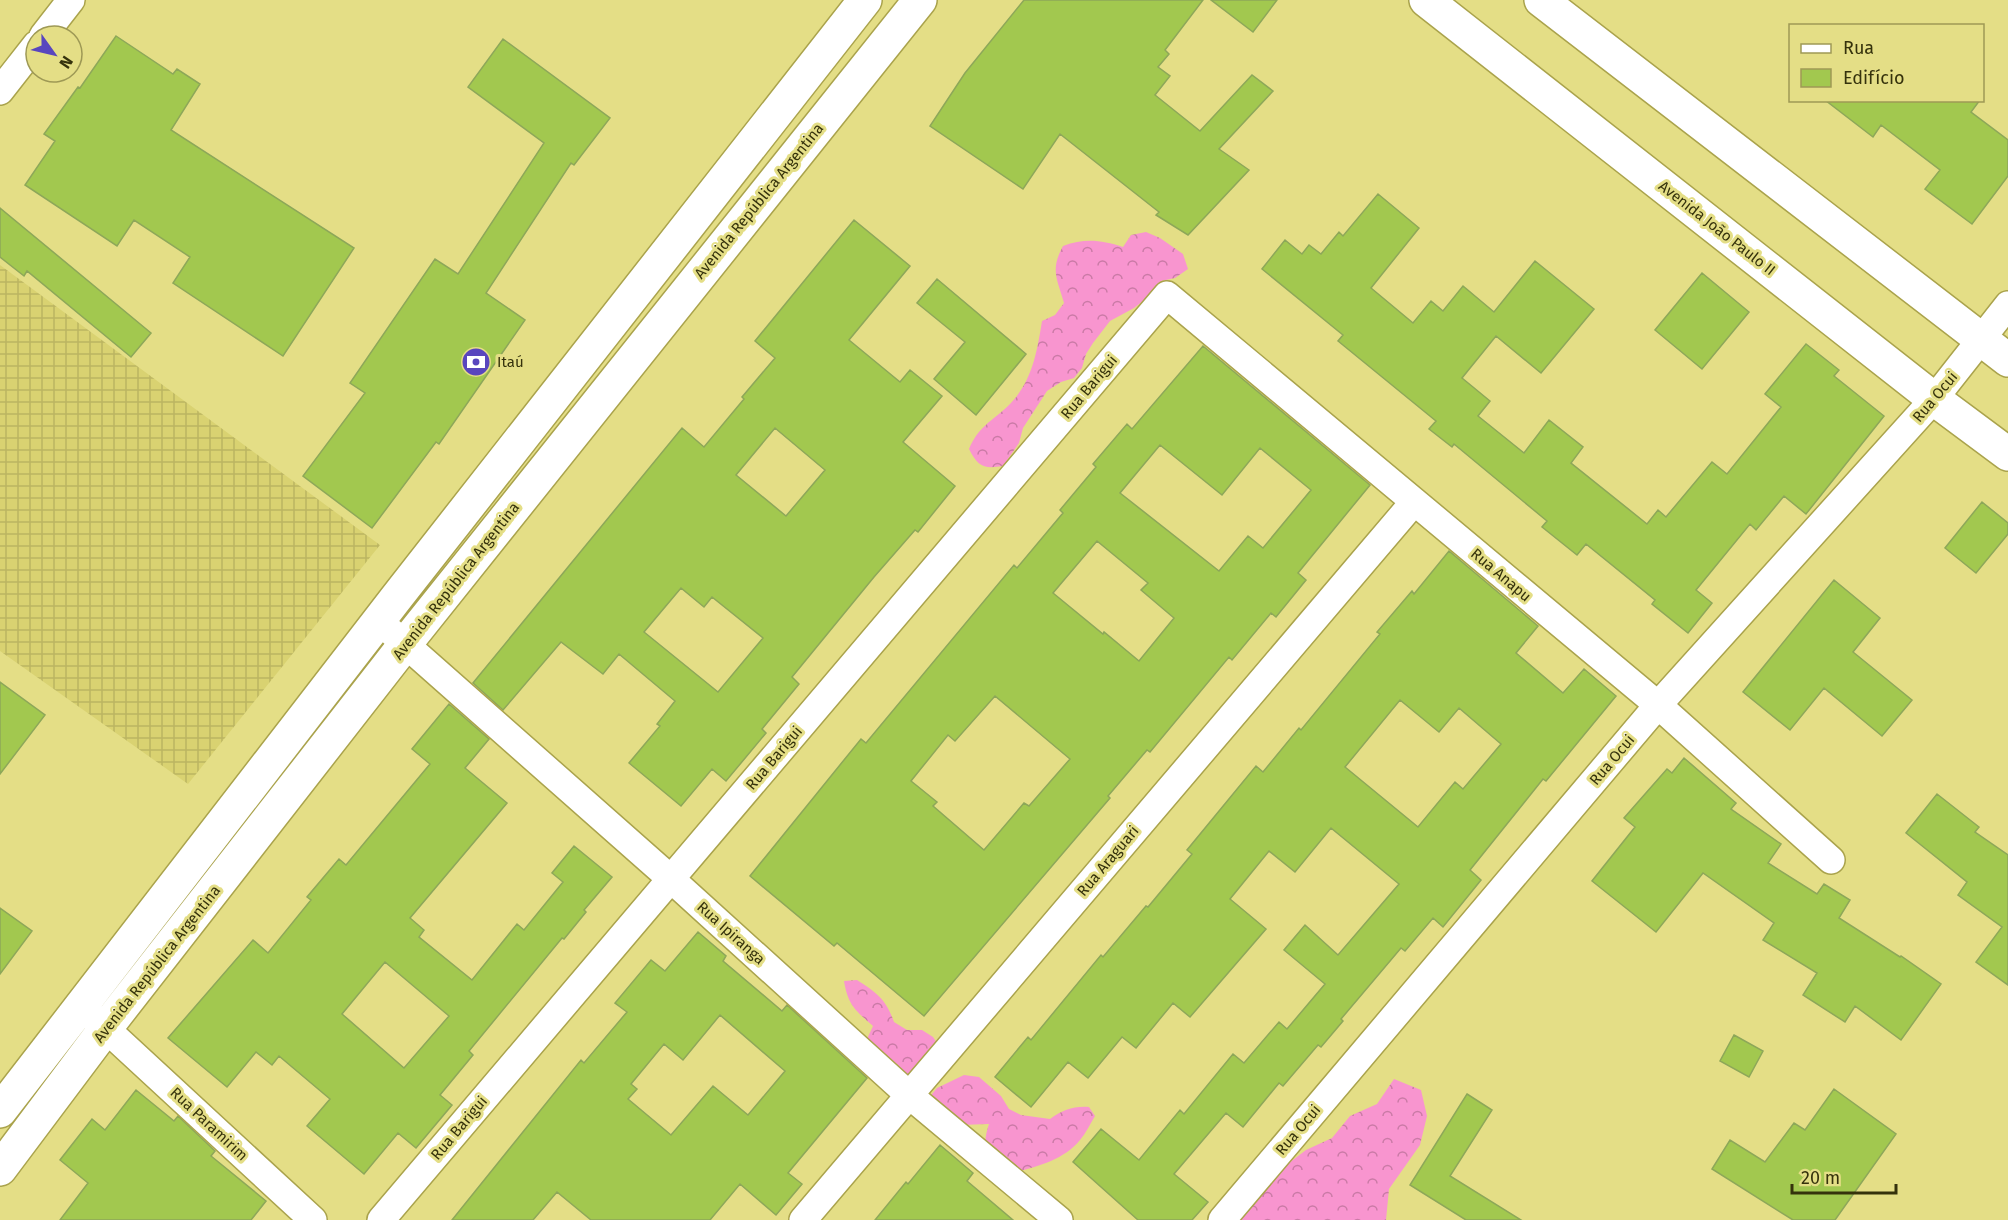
<svg xmlns="http://www.w3.org/2000/svg" width="2008" height="1220" viewBox="0 0 2008 1220" font-family="'Fira Sans',sans-serif">
<style>
.industrial{fill:url(#industrial-grid)}
.forest{fill:url(#forest-crowns)}
.building{fill:#a2c84f;stroke:#8da759;stroke-width:1.5;fill-rule:evenodd}
.lines{fill:none;stroke-linecap:round;stroke-linejoin:round}
.street-casing{stroke:#aaa34c;stroke-width:30}
.secondary-casing{stroke:#aaa34c;stroke-width:36}
.street{stroke:#fff;stroke-width:27}
.secondary{stroke:#fff;stroke-width:33}
.labels{text-anchor:middle;dominant-baseline:central;stroke-width:6;stroke-linejoin:round;paint-order:stroke}
.street-label{font-size:15px;fill:#35320c;stroke:#e4de86}
.poi-label{font-size:15px;fill:#35320c;stroke:#e4de86;text-anchor:start}
</style>
<defs>
<pattern id="industrial-grid" width="8" height="8" patternUnits="userSpaceOnUse" patternTransform="scale(1.5)"><rect width="8" height="8" fill="#d9d271"/><path d="M0 4h8M4 0v8" fill="none" stroke="#bbb561"/></pattern>
<pattern id="forest-crowns" width="20" height="18" patternUnits="userSpaceOnUse" patternTransform="scale(1.5)"><rect width="20" height="18" fill="#f895cf"/><path d="M2 6a3 3 0 1 1 6 0M12 15a3 3 0 1 1 6 0" fill="none" stroke="#ca7aa6"/></pattern>
</defs>
<rect width="100%" height="100%" fill="#e4de86"/>
<path class="industrial" d="M0 265 380 545 188 784 0 651Z"/>
<path class="forest" d="M1146 232 1160 238 1183 254 1188 269 1175 278 1161 281 1157 290 1134 308 1110 321 1093 343 1086 354 1082 368 1074 378 1061 382 1047 391 1023 428 1019 443 1003 466C984 469 978 467 969 449 978 427 992 421 1008 406 1032 383 1037 352 1042 321L1055 315 1064 303C1057 278 1050 270 1063 246 1085 238 1101 240 1123 247L1131 235Z
M857 980C877 993 886 999 894 1022L907 1030H922L933 1037 939 1046 907 1077 898 1065 887 1056 874 1051 867 1039 873 1026C855 1010 848 1005 844 981Z
M964 1075 979 1077 1001 1096 1009 1109 1021 1115 1050 1119C1063 1110 1073 1106 1089 1107L1095 1116C1090 1124 1086 1133 1080 1140 1064 1160 1036 1167 1012 1173 991 1156 979 1154 989 1124L960 1125 928 1099 937 1088Z
M1394 1079 1421 1090 1427 1116 1420 1145 1389 1189 1386 1220H1241L1237 1214 1281 1169 1306 1150 1332 1138 1350 1116 1377 1104Z"/>
<path class="building" d="M1024 0H1203L1165 50 1169 54 1158 67 1170 76 1155 95 1200 131 1252 75 1273 91 1219 149 1249 170 1188 235 1156 215 1159 212 1060 134 1023 189 930 126 965 73Z
M1211 0H1277L1253 32Z
M116 36 173 74 177 69 200 84 171 130 354 248 283 356 173 283 190 257 134 220 117 246 25 185 55 141 44 134 78 87 80 88Z
M503 39 610 118 574 165 571 163 486 293 525 320 439 444 436 442 372 528 303 476 365 393 350 383 435 259 458 274 544 143 468 87Z
M1825 100H1980L1971 112 2008 140V176L1972 224 1925 189 1940 170 1881 125 1873 137Z
M1378 194 1419 228 1371 288 1413 323 1431 301 1443 311 1463 286 1494 312 1535 261 1594 309 1541 373 1496 336 1462 378 1490 401 1478 416 1524 453 1549 420 1583 447 1571 463 1647 524 1658 510 1666 517 1712 462 1727 474 1781 407 1765 394 1806 344 1839 370 1834 376 1884 416 1806 514 1784 496 1756 530 1750 524 1696 590 1712 603 1688 633 1652 604 1655 600 1586 544 1577 555 1542 527 1547 521 1454 444 1452 447 1429 429 1436 421 1338 341 1343 335 1262 269 1285 240 1302 254 1309 245 1321 254 1339 232 1343 236Z
M0 208 151 333 131 357 27 271 24 276 0 257Z
M854 220 910 266 849 340 900 382 910 370 942 396 903 442 955 486 918 532 915 530 874 577 792 677 799 684 762 729 766 733 726 781 712 769 681 806 629 763 660 726 657 724 675 701 619 654 603 674 561 642 503 710 473 683 682 428 704 447 744 399 742 397 775 358 755 341ZM775 428 825 470 786 516 736 475ZM681 588 704 607 712 597 763 638 718 692 644 632Z
M1702 273 1749 312 1702 369 1655 330Z
M937 279 1026 354 976 415 934 379 965 342 917 303Z
M1203 346 1370 485 1298 573 1306 580 1276 617 1271 613 1232 660 1229 657 1150 752 1147 750 1108 796 1110 798 924 1016 837 943 834 946 750 876 861 739 866 743 1014 565 1017 568 1063 513 1060 510 1096 467 1093 464 1127 424 1132 429ZM1160 445 1222 495 1260 448 1311 490 1263 548 1248 536 1219 571 1120 493ZM1097 541 1148 583 1141 590 1174 618 1139 661 1104 632 1103 634 1053 593ZM995 696 1070 759 1029 806 1024 803 984 850 933 806 937 802 911 781 948 735 955 741Z
M1982 502 2008 523V534L1976 573 1945 548Z
M1449 551 1538 626 1516 653 1563 693 1584 669 1616 696 1546 781 1543 779 1470 870 1481 880 1443 927 1433 918 1405 951 1401 948 1341 1019 1343 1021 1321 1047 1318 1045 1283 1086 1279 1083 1243 1127 1226 1113 1174 1174 1208 1202 1192 1220H1138L1073 1162 1101 1129 1139 1160 1180 1110 1184 1114 1233 1054 1244 1063 1279 1022 1287 1029 1325 984 1284 950 1305 925 1338 955 1399 884 1331 828 1295 872 1269 851 1230 899 1266 929 1190 1017 1173 1003 1136 1048 1122 1037 1088 1078 1068 1062 1031 1107 995 1077 1028 1037 1031 1040 1101 955 1103 957 1146 906 1148 907 1192 854 1187 850 1256 766 1263 772 1299 728 1301 730 1380 634 1377 632 1412 591 1414 594ZM1400 700 1439 732 1459 708 1501 744 1463 789 1455 782 1418 827 1345 767Z
M1834 580 1880 618 1853 652 1912 700 1882 736 1824 688 1790 730 1743 692Z
M0 682 45 715 0 774Z
M449 704 489 739 465 768 507 803 410 918 424 930 419 937 472 980 517 924 524 930 563 882 552 873 574 846 612 877 584 910 586 912 564 939 562 938 469 1051 473 1055 440 1095 452 1105 416 1148 398 1133 364 1174 307 1126 330 1099 279 1056 272 1065 256 1052 227 1087 168 1038 253 940 268 953 311 900 307 897 339 859 346 865 430 764 412 749ZM385 962 449 1016 404 1068 342 1014Z
M1684 758 1736 803 1731 809 1781 844 1768 863 1817 894 1824 884 1850 900 1839 918 1900 957 1901 956 1941 984 1901 1040 1855 1006 1845 1022 1803 995 1817 973 1763 940 1774 923 1703 873 1656 932 1592 881 1635 827 1624 818 1667 769 1672 773Z
M1937 794 1979 827 1975 832 2008 855V985L1976 962 2002 927 1958 895 1967 882 1906 833Z
M0 908 32 931 0 974Z
M698 932 726 956 723 961 782 1011 787 1005 867 1078 788 1173 802 1184 776 1215 740 1184 710 1220H591L557 1192 533 1220H452L581 1060 584 1063 627 1012 615 1003 651 960 665 971ZM720 1015 785 1071 748 1115 713 1086 671 1135 628 1099 637 1089 631 1084 664 1044 683 1060Z
M1734 1035 1763 1051 1749 1077 1720 1061Z
M1834 1089 1896 1134 1835 1220H1793L1712 1169 1730 1140 1765 1162 1794 1123 1805 1130Z
M136 1090 174 1121 178 1116 215 1151 211 1156 266 1201 251 1220H60L88 1183 60 1160 92 1119 105 1130Z
M1467 1094 1492 1110 1450 1176 1521 1220H1466L1410 1185Z
M940 1145 973 1173 967 1181 1013 1220H875L906 1182 908 1184Z"/>
<g class="lines">
<g class="street-casing">
<path id="street" d="M43 36 71 0
M0 91 36 45
M379 621 671 879 909 1095 1059 1220
M91 1015 313 1220
M381 1220 1167 295 1658 705 1831 860
M803 1220 1414 502
M1222 1220 1658 705 1934 399 2008 305"/>
</g>
<g class="secondary-casing">
<path id="secondary" d="M1426 0 1934 399 2008 454
M1541 0 2008 360
M0 1111 397 597 865 0
M0 1169 105 1029 406 643 920 0"/>
</g>
<use href="#street" class="street"/>
<use href="#secondary" class="secondary"/>
</g>
<defs>
<g id="bank-disc" transform="scale(1.5)"><circle r="9.5" fill="#5946be" stroke="#e4de86"/><path d="M-6-4H6V4H-6ZM0-2.3a2.3 2.3 0 1 0 0 4.6a2.3 2.3 0 1 0 0-4.6Z" fill="#fff"/></g>
</defs>
<g fill-rule="evenodd">
<use href="#bank-disc" x="476" y="362"/>
</g>
<g class="labels">
<g class="street-label">
<text transform="translate(759 201) rotate(-51)">Avenida República Argentina</text>
<text transform="translate(1717 228) rotate(38)">Avenida João Paulo II</text>
<text transform="translate(1089 387) rotate(-50)">Rua Barigui</text>
<text transform="translate(1935 397) rotate(-50)">Rua Ocui</text>
<text transform="translate(1501 575) rotate(40)">Rua Anapu</text>
<text transform="translate(456 581) rotate(-52)">Avenida República Argentina</text>
<text transform="translate(774 758) rotate(-50)">Rua Barigui</text>
<text transform="translate(1612 760) rotate(-50)">Rua Ocui</text>
<text transform="translate(1108 861) rotate(-50)">Rua Araguari</text>
<text transform="translate(731 933) rotate(42)">Rua Ipiranga</text>
<text transform="translate(157 964) rotate(-52)">Avenida República Argentina</text>
<text transform="translate(209 1124) rotate(43)">Rua Paramirim</text>
<text transform="translate(459 1128) rotate(-50)">Rua Barigui</text>
<text transform="translate(1298 1130) rotate(-50)">Rua Ocui</text>
</g>
<g class="poi-label">
<text x="497" y="362">Itaú</text>
</g>
</g>
<rect x="1789" y="24" width="195" height="78" fill="#e4de86" stroke="#9e9955" stroke-width="1.5"/>
<rect x="1801" y="44" width="30" height="9" fill="#ffffff" stroke="#9e9955" stroke-width="1.5"/>
<text x="1843" y="54" font-size="18" fill="#35320c">Rua</text>
<rect x="1801" y="69" width="30" height="18" fill="#a2c84f" stroke="#9e9955" stroke-width="1.5"/>
<text x="1843" y="84" font-size="18" fill="#35320c">Edifício</text>
<g transform="translate(54 54) rotate(124)"><circle r="28" fill="#e4de86" stroke="#9e9955" stroke-width="1.5"/>
<path d="M0-4.5L10 22L0 15L-10 22Z" fill="#5946be"/>
<text y="-9" font-size="16" font-weight="bold" text-anchor="middle" fill="#35320c">N</text>
</g>
<path d="M1792 1184v9h104v-9" fill="none" stroke="#35320c" stroke-width="3"/>
<text x="1801" y="1184" font-size="18" fill="#35320c" stroke="#e4de86" stroke-width="4.5" paint-order="stroke">20 m</text>
</svg>
